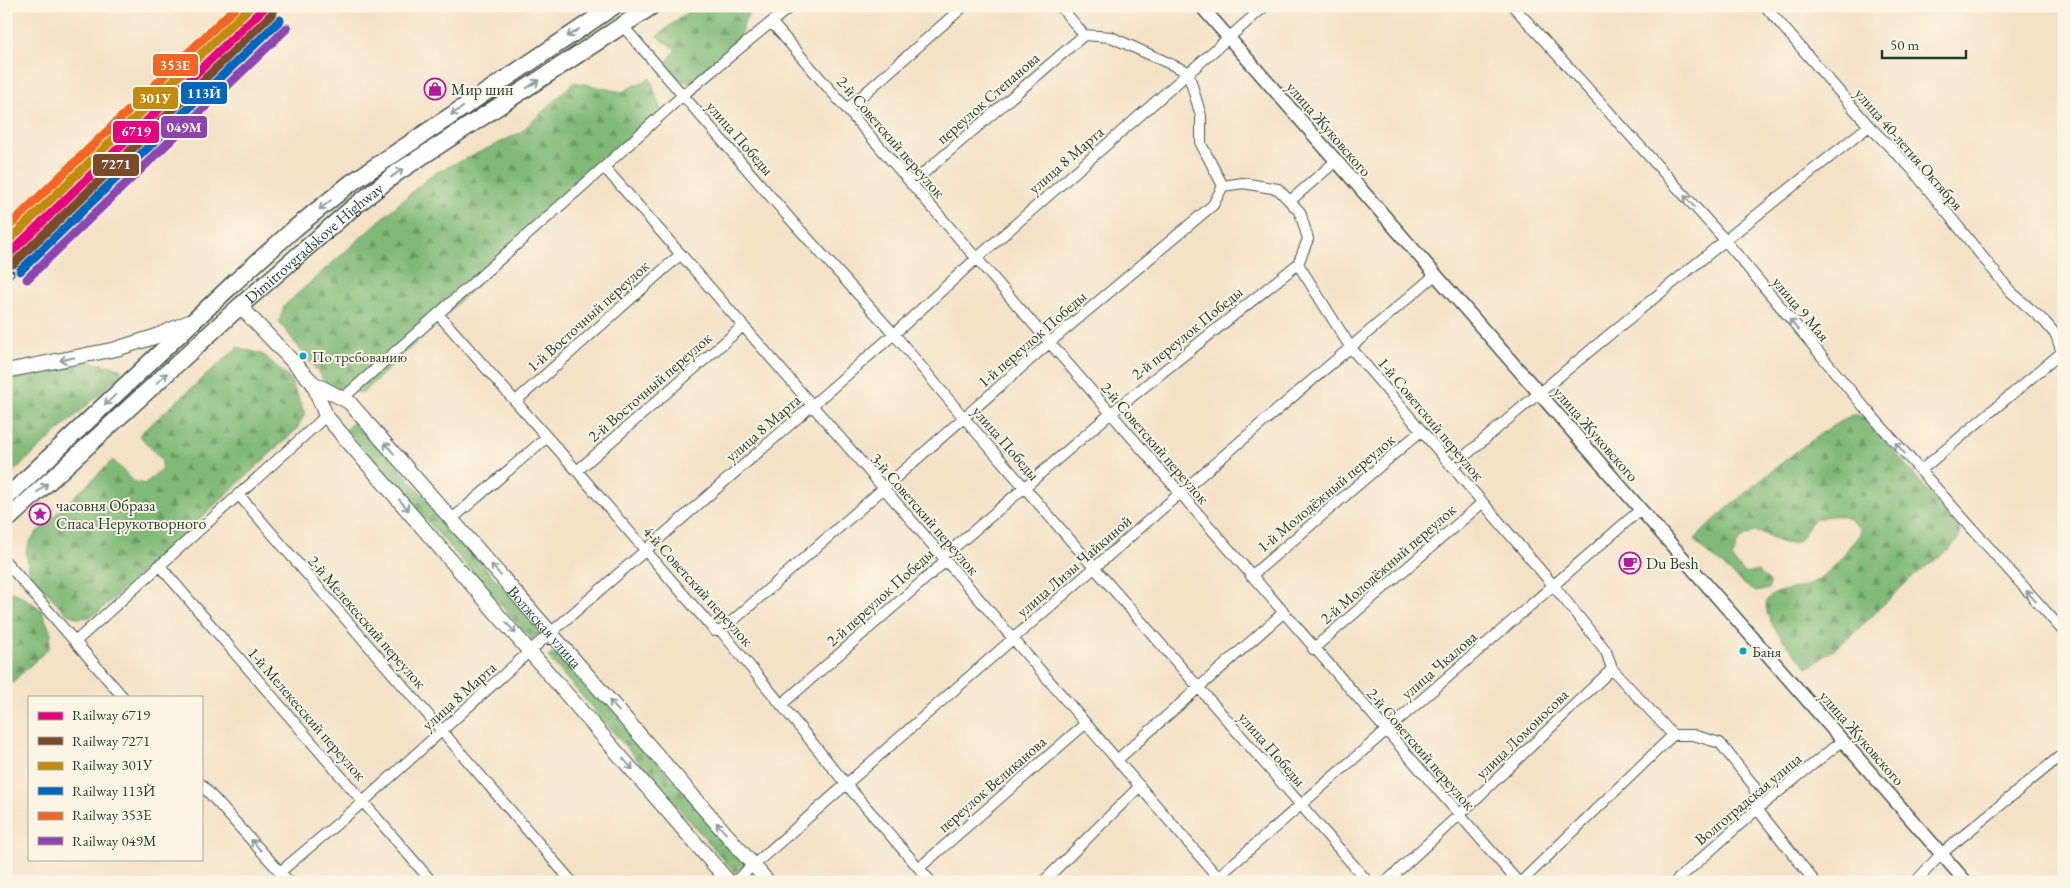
<svg xmlns="http://www.w3.org/2000/svg" width="2070" height="888" viewBox="0 0 2070 888" font-family="'EB Garamond',serif">
<style>
.forest{fill:url(#forest-firs);stroke:#507c56}
.lines{fill:none;stroke-linecap:round;stroke-linejoin:round}
.minor-casing{stroke:#3f564a;stroke-width:12}
.tertiary-casing{stroke:#3f564a;stroke-width:15}
.secondary-casing{stroke:#3f564a;stroke-width:16}
.trunk-casing{stroke:#3f564a;stroke-width:19}
.minor{stroke:#fff;stroke-width:10}
.tertiary{stroke:#fff;stroke-width:12}
.secondary{stroke:#fff;stroke-width:14}
.trunk{stroke:#fff;stroke-width:16}
.rail-casing{stroke:#1f3d34;stroke-width:5}
.rail{stroke:#fcf5e5;stroke-width:3;stroke-dasharray:9;stroke-linecap:butt}
.rail-1-casing{stroke:#fcf5e5;stroke-width:12}
.rail-2-casing{stroke:#fcf5e5;stroke-width:12}
.rail-3-casing{stroke:#fcf5e5;stroke-width:12}
.rail-4-casing{stroke:#fcf5e5;stroke-width:12}
.rail-5-casing{stroke:#fcf5e5;stroke-width:12}
.rail-6-casing{stroke:#fcf5e5;stroke-width:12}
.rail-1{stroke:#e5007d;stroke-width:9}
.rail-2{stroke:#7a4b2a;stroke-width:9}
.rail-3{stroke:#c18c0d;stroke-width:9}
.rail-4{stroke:#0065bd;stroke-width:9}
.rail-5{stroke:#f26522;stroke-width:9}
.rail-6{stroke:#8e44ad;stroke-width:9}
.oneway{stroke:#8f9e9a}
.bus-dot{fill:#02a4c6;stroke:#fcf5e5;stroke-width:2}
.labels{text-anchor:middle;dominant-baseline:central;stroke-width:4;stroke-linejoin:round;paint-order:stroke}
.bus-label{font-size:15px;fill:#1f3d34;stroke:#fcf5e5;text-anchor:start}
.poi-label{font-size:16px;fill:#1f3d34;stroke:#fcf5e5;text-anchor:start}
.street-label{font-size:16px;fill:#1f3d34;stroke:#fcf5e5}
.line-badge{stroke:#fcf5e5;stroke-width:2}
.badge-label{font-size:14px;text-anchor:middle;font-weight:bold;fill:#fff}
</style>
<defs>
<pattern id="forest-firs" width="22" height="20" patternUnits="userSpaceOnUse" patternTransform="scale(1.25)"><rect width="22" height="20" fill="#81ba78"/><path d="M5 1l3.5 6h-7zM16 11l3.5 6h-7z" fill="#699863"/></pattern>
</defs>
<rect width="100%" height="100%" fill="#fcf5e5"/>
<filter id="ink" filterUnits="userSpaceOnUse"><feTurbulence type="fractalNoise" baseFrequency=".02" numOctaves="2"/><feDisplacementMap in="SourceGraphic" scale="10" xChannelSelector="R" yChannelSelector="G"/><feConvolveMatrix kernelMatrix="1 2 1 2 8 2 1 2 1" color-interpolation-filters="sRGB"/></filter>
<filter id="wash" filterUnits="userSpaceOnUse"><feTurbulence type="fractalNoise" baseFrequency=".0096" numOctaves="4" result="noise"/><feDisplacementMap in="SourceGraphic" scale="20" xChannelSelector="R" yChannelSelector="G"/><feGaussianBlur stdDeviation="1.12" result="paint"/><feColorMatrix in="noise" values="0 0 0 0 0 0 0 0 0 0 0 0 0 0 0 0 0 1.4 0 .05"/><feComposite in="paint" operator="in"/></filter>
<g filter="url(#wash)">
<rect width="100%" height="100%" fill="#f4e2c7"/>
<path class="forest" d="M695 6H747L749 14C741 23 744 35 736 46 725 60 708 72 695 85L678 79 666 63 676 50 657 36Z
M650 78 661 110 363 393 331 389 279 322 284 306 431 175 520 133 574 82 622 92Z
M238 347 264 355 290 379 305 414 296 430 101 610 90 617 79 618 66 613 30 574 26 553 29 543 37 532 113 460 135 482 145 484 162 468V460L139 435Z
M91 362 120 368 122 374 6 478V381Z
M1852 415H1858L1868 420 1958 527 1960 532 1958 539 1951 548 1910 579 1853 634 1813 665 1807 667C1797 655 1778 636 1771 622 1752 584 1794 594 1812 583 1826 575 1840 562 1848 549 1852 541 1859 539 1861 530 1849 516 1839 513 1821 518 1817 519 1814 520 1811 523 1806 529 1802 541 1794 543 1771 548 1762 515 1736 545L1735 551 1732 559 1745 574 1758 571 1770 584 1768 589 1756 592C1739 582 1735 576 1721 564 1713 556 1700 550 1695 539 1717 516 1742 496 1767 475 1794 453 1821 431 1852 415Z
M357 419 541 632 532 640 346 429Z
M6 590 20 595 41 609 51 633 49 648 6 688Z
M558 648 746 864 735 873 548 657Z"/>
</g>
<g filter="url(#ink)">
<g class="lines">
<g class="minor-casing">
<path id="minor" d="M1060 6 1084 35 1111 37 1188 72 1201 116V144L1223 186 1243 183 1278 189 1300 212 1308 239 1298 264 1351 348 1553 585 1606 651 1612 669 1673 735H1693L1720 743 1754 786 1757 809 1815 882
M1513 6 1724 239 1865 408 2064 632
M1765 6 1869 126 1911 168 2010 291 2045 322 2056 335 2064 358
M772 23 1518 882
M622 25 791 220 894 334 964 418 1368 882
M847 109 964 6
M604 167C813 403 1016 643 1222 882
M911 184 1084 35
M1290 201 1336 161
M438 314 577 471 715 631H721L846 784 931 882
M343 398 604 167 683 95 791 6
M516 401 681 254
M1452 467C1588 350 1728 237 1869 126
M577 471 743 326
M1920 471 2061 353
M238 494 572 882
M452 519 547 437
M6 562 123 697
M159 565 432 882
M1251 576 1421 431
M721 631 1049 343 1213 205 1223 186
M75 642 326 416
M1313 649 1482 503
M781 705 940 566 949 552 1110 414 1298 264
M1117 760 1283 613
M201 784 289 882
M919 868 1085 724
M280 872 363 802 531 650 894 334 977 258 1265 6
M734 882 1179 494 1435 275
M1043 882 1140 786
M1212 882 1640 510
M1386 882 1459 815 1612 669
M1521 882 1673 735
M1675 882 1757 809 1842 741
M1918 882 1919 878 1942 853 2064 753"/>
</g>
<g class="tertiary-casing">
<path id="tertiary" d="M1201 6 1966 882"/>
</g>
<g class="secondary-casing">
<g id="secondary">
<path id="s1" d="M240 306 313 383 349 402 768 882"/>
<path d="M6 371 116 349 154 337 189 322"/>
<path d="M313 383 326 416 729 882"/>
</g>
</g>
<g class="trunk-casing">
<g id="trunk">
<path d="M6 498 235 282 294 229 351 183 614 6"/>
<path id="s2" d="M6 521 240 306 350 210 398 172 652 6"/>
</g>
</g>
<use href="#minor" class="minor"/>
<use href="#tertiary" class="tertiary"/>
<use href="#secondary" class="secondary"/>
<use href="#trunk" class="trunk"/>
<g class="rail-casing">
<path id="rail" d="M100 177 151 116
M6 279 281 6"/>
</g>
<use href="#rail" class="rail"/>
<g class="rail-1-casing">
<path id="rail-1" d="M6 257 266 6"/>
</g>
<g class="rail-2-casing">
<path id="rail-2" d="M13 264 273 13"/>
</g>
<g class="rail-3-casing">
<path id="rail-3" d="M6 243 251 6"/>
</g>
<g class="rail-4-casing">
<path id="rail-4" d="M20 271 280 20"/>
</g>
<g class="rail-5-casing">
<path id="rail-5" d="M6 229 237 6"/>
</g>
<g class="rail-6-casing">
<path id="rail-6" d="M27 279 287 28"/>
</g>
<use href="#rail-1" class="rail-1"/>
<use href="#rail-2" class="rail-2"/>
<use href="#rail-3" class="rail-3"/>
<use href="#rail-4" class="rail-4"/>
<use href="#rail-5" class="rail-5"/>
<use href="#rail-6" class="rail-6"/>
</g>
<defs><path id="oneway-shaft" d="M-6 0H5M1.5-3L5.5 0L1.5 3" fill="none" stroke-width="1.6" stroke-linecap="round" stroke-linejoin="round" transform="scale(1.25)"/></defs>
<g class="oneway">
<use href="#oneway-shaft" transform="translate(573 33) rotate(146)"/>
<use href="#oneway-shaft" transform="translate(533 84) rotate(-33)"/>
<use href="#oneway-shaft" transform="translate(457 111) rotate(146)"/>
<use href="#oneway-shaft" transform="translate(397 173) rotate(-36)"/>
<use href="#oneway-shaft" transform="translate(1689 201) rotate(-132)"/>
<use href="#oneway-shaft" transform="translate(325 205) rotate(141)"/>
<use href="#oneway-shaft" transform="translate(1794 325) rotate(-129)"/>
<use href="#oneway-shaft" transform="translate(67 359) rotate(169)"/>
<use href="#oneway-shaft" transform="translate(162 378) rotate(-43)"/>
<use href="#oneway-shaft" transform="translate(110 400) rotate(137)"/>
<use href="#oneway-shaft" transform="translate(389 448) rotate(-131)"/>
<use href="#oneway-shaft" transform="translate(1900 448) rotate(-131)"/>
<use href="#oneway-shaft" transform="translate(42 488) rotate(-42)"/>
<use href="#oneway-shaft" transform="translate(404 505) rotate(49)"/>
<use href="#oneway-shaft" transform="translate(496 570) rotate(-131)"/>
<use href="#oneway-shaft" transform="translate(2031 596) rotate(-132)"/>
<use href="#oneway-shaft" transform="translate(511 628) rotate(49)"/>
<use href="#oneway-shaft" transform="translate(614 706) rotate(-131)"/>
<use href="#oneway-shaft" transform="translate(628 764) rotate(49)"/>
<use href="#oneway-shaft" transform="translate(721 828) rotate(-131)"/>
<use href="#oneway-shaft" transform="translate(256 845) rotate(-132)"/>
</g>
</g>
<defs>
<g id="shop-ring" transform="scale(1.125)"><circle r="9.5" fill="#fcf5e5" stroke="#b5179e" stroke-width="1.5"/><path d="M-5-2.5h2.3a2.7 3.5 0 0 1 5.4 0H5L5.5 6h-11ZM-1.5-2.5h3a1.5 2.3 0 0 0-3 0Z" fill="#b5179e"/></g>
<g id="sight-ring" transform="scale(1.125)"><circle r="9.5" fill="#fcf5e5" stroke="#b5179e" stroke-width="1.5"/><path d="M0-6L1.8-2.2L6-1.7L2.9 1.2L3.7 5.4L0 3.3L-3.7 5.4L-2.9 1.2L-6-1.7L-1.8-2.2Z" fill="#b5179e"/></g>
<g id="cafe-ring" transform="scale(1.125)"><circle r="9.5" fill="#fcf5e5" stroke="#b5179e" stroke-width="1.5"/><path d="M-5.5-4.5H6V0H3Q3 3.5 0 3.5H-2.5Q-5.5 3.5-5.5 0ZM3-3.2v2h1.7v-2ZM-6 4.5H4V6H-6Z" fill="#b5179e"/></g>
</defs>
<g fill-rule="evenodd">
<use href="#shop-ring" x="435" y="89"/>
<use href="#sight-ring" x="40" y="514"/>
<use href="#cafe-ring" x="1630" y="563"/>
</g>
<g class="bus-dot">
<circle cx="303" cy="356" r="4.5"/>
<circle cx="1743" cy="651" r="4.5"/>
</g>
<g class="labels">
<g class="bus-label">
<text x="312" y="356">По требованию</text>
<text x="1752" y="651">Баня</text>
</g>
<g class="poi-label">
<text x="451" y="89">Мир шин</text>
<text x="56" y="505">часовня Образа<tspan x="56" dy="18">Спаса Нерукотворного</tspan></text>
<text x="1646" y="563">Du Besh</text>
</g>
<g class="street-label">
<text transform="translate(988 98) rotate(-41)">переулок Степанова</text>
<text transform="translate(1329 129) rotate(49)">улица Жуковского</text>
<text transform="translate(891 137) rotate(49)">2-й Советский переулок</text>
<text transform="translate(740 138) rotate(49)">улица Победы</text>
<text transform="translate(1909 149) rotate(49)">улица 40-летия Октября</text>
<text transform="translate(1066 160) rotate(-41)">улица 8 Марта</text>
<text stroke="none"><textPath href="#s2" startOffset="415">Dimitrovgradskoye Highway</textPath></text>
<text transform="translate(1801 309) rotate(50)">улица 9 Мая</text>
<text transform="translate(588 316) rotate(-42)">1-й Восточный переулок</text>
<text transform="translate(1187 333) rotate(-39)">2-й переулок Победы</text>
<text transform="translate(1032 339) rotate(-41)">1-й переулок Победы</text>
<text transform="translate(650 387) rotate(-41)">2-й Восточный переулок</text>
<text transform="translate(1431 419) rotate(50)">1-й Советский переулок</text>
<text transform="translate(763 428) rotate(-41)">улица 8 Марта</text>
<text transform="translate(1596 434) rotate(49)">улица Жуковского</text>
<text transform="translate(1006 443) rotate(49)">улица Победы</text>
<text transform="translate(1155 443) rotate(49)">2-й Советский переулок</text>
<text transform="translate(1326 493) rotate(-40)">1-й Молодёжный переулок</text>
<text transform="translate(925 514) rotate(49)">3-й Советский переулок</text>
<text transform="translate(1388 564) rotate(-41)">2-й Молодёжный переулок</text>
<text transform="translate(1074 566) rotate(-41)">улица Лизы Чайкиной</text>
<text transform="translate(698 586) rotate(48)">4-й Советский переулок</text>
<text transform="translate(880 597) rotate(-42)">2-й переулок Победы</text>
<text transform="translate(367 622) rotate(49)">2-й Мелекесский переулок</text>
<text stroke="none"><textPath href="#s1" startOffset="445">Волжская улица</textPath></text>
<text transform="translate(1439 665) rotate(-41)">улица Чкалова</text>
<text transform="translate(459 696) rotate(-42)">улица 8 Марта</text>
<text transform="translate(307 714) rotate(49)">1-й Мелекесский переулок</text>
<text transform="translate(1522 734) rotate(-44)">улица Ломоносова</text>
<text transform="translate(1862 738) rotate(49)">улица Жуковского</text>
<text transform="translate(1272 749) rotate(49)">улица Победы</text>
<text transform="translate(1421 749) rotate(49)">2-й Советский переулок</text>
<text transform="translate(992 784) rotate(-41)">переулок Великанова</text>
<text transform="translate(1748 799) rotate(-40)">Волгоградская улица</text>
</g>
</g>
<g class="line-badge">
<rect x="152" y="53" width="47" height="24" rx="5" fill="#f26522"/>
<rect x="180" y="81" width="48" height="24" rx="5" fill="#0065bd"/>
<rect x="132" y="86" width="47" height="24" rx="5" fill="#c18c0d"/>
<rect x="160" y="115" width="48" height="24" rx="5" fill="#8e44ad"/>
<rect x="112" y="120" width="48" height="24" rx="5" fill="#e5007d"/>
<rect x="92" y="153" width="48" height="24" rx="5" fill="#7a4b2a"/>
</g>
<g class="badge-label">
<text x="175" y="70">353Е</text>
<text x="204" y="98">113Й</text>
<text x="155" y="103">301У</text>
<text x="184" y="132">049М</text>
<text x="136" y="136">6719</text>
<text x="116" y="169">7271</text>
</g>
<rect width="2070" height="888" fill="none" stroke="#fcf5e5" stroke-width="25"/>
<rect x="28" y="696" width="175" height="165" fill="#fcf5e5" stroke="#a4ab9e"/>
<rect x="38" y="712" width="25" height="8" fill="#e5007d" stroke="#a4ab9e"/>
<text x="72" y="720" font-size="15" fill="#1f3d34">Railway 6719</text>
<rect x="38" y="737" width="25" height="8" fill="#7a4b2a" stroke="#a4ab9e"/>
<text x="72" y="746" font-size="15" fill="#1f3d34">Railway 7271</text>
<rect x="38" y="762" width="25" height="8" fill="#c18c0d" stroke="#a4ab9e"/>
<text x="72" y="770" font-size="15" fill="#1f3d34">Railway 301У</text>
<rect x="38" y="787" width="25" height="8" fill="#0065bd" stroke="#a4ab9e"/>
<text x="72" y="796" font-size="15" fill="#1f3d34">Railway 113Й</text>
<rect x="38" y="812" width="25" height="8" fill="#f26522" stroke="#a4ab9e"/>
<text x="72" y="820" font-size="15" fill="#1f3d34">Railway 353Е</text>
<rect x="38" y="837" width="25" height="8" fill="#8e44ad" stroke="#a4ab9e"/>
<text x="72" y="846" font-size="15" fill="#1f3d34">Railway 049М</text>
<path d="M1882 50v8h84v-8" fill="none" stroke="#1f3d34" stroke-width="2.5"/>
<text x="1890" y="50" font-size="15" fill="#1f3d34" stroke="#fcf5e5" stroke-width="4" paint-order="stroke">50 m</text>
</svg>
